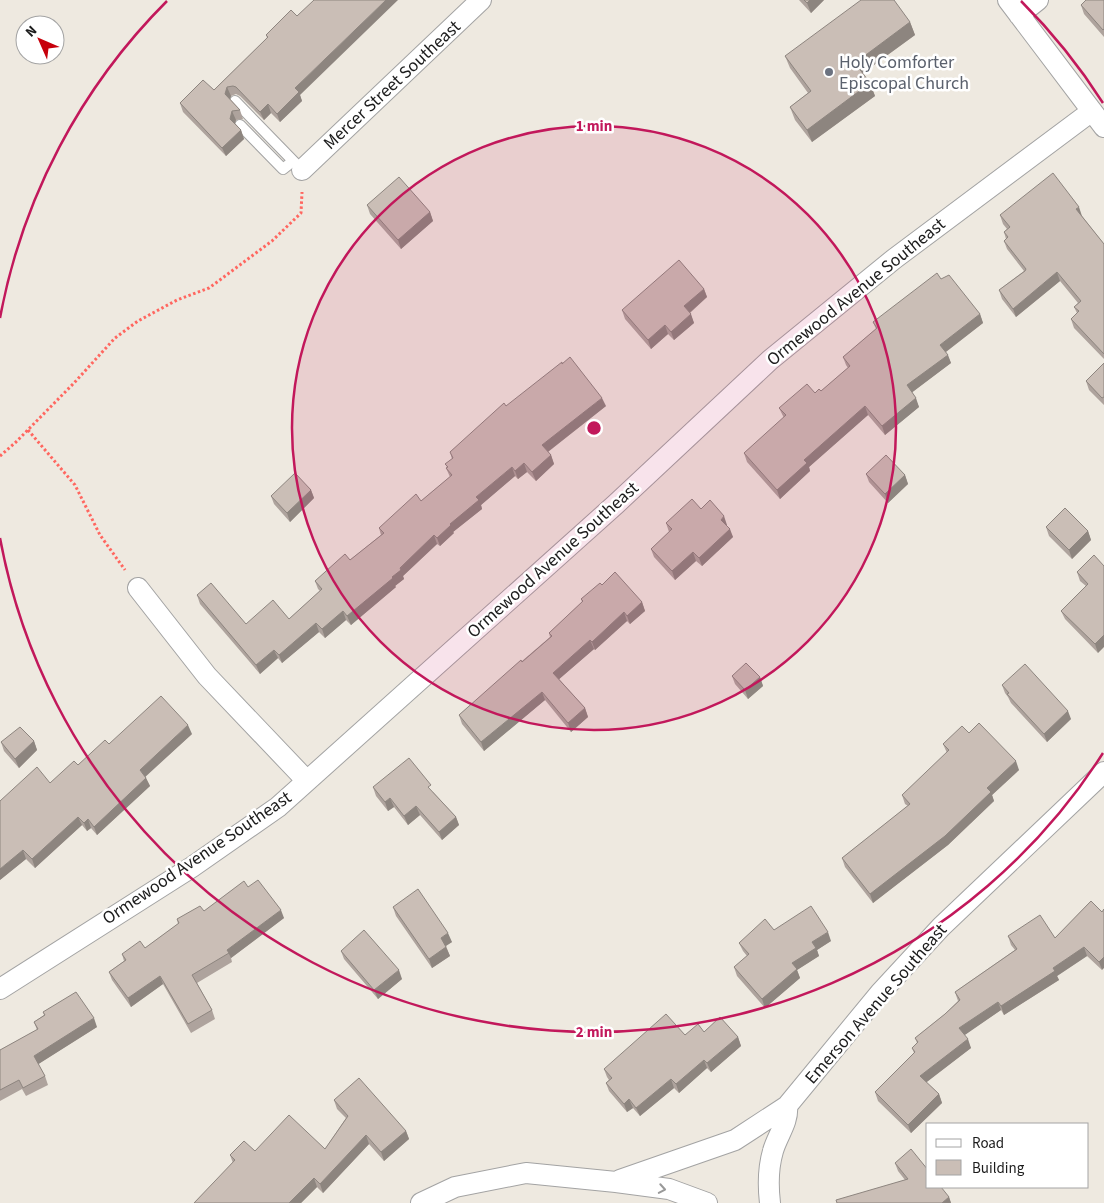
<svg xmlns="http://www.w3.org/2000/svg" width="1104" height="1203" viewBox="0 0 1104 1203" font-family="'Source Sans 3',sans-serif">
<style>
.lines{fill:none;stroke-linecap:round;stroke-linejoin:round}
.lane-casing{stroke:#a3a3a3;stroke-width:12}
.street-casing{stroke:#a3a3a3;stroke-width:22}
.path{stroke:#ff6760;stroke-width:3;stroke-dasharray:2.5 2.5;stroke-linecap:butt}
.lane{stroke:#fff;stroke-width:10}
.street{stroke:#fff;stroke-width:20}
.wall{fill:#aea39d}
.shaded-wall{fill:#8d857f}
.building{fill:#cabeb6;stroke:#8d857f}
.oneway{stroke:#999}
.ring{fill:none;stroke:#c2185b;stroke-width:2.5}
.worship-dot{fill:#6b7280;stroke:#fff;stroke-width:2}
.labels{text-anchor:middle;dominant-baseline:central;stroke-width:5;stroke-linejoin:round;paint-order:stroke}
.worship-label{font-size:18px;fill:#5b616d;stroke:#fff;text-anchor:start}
.street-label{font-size:18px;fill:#1c1c1c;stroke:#fff}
.centre{fill:#c2185b;stroke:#fff;stroke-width:2.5}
.ring-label{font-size:15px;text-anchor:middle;font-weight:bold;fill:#c2185b;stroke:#fff;stroke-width:5;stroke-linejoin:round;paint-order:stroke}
</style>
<rect width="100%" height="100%" fill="#eee9e0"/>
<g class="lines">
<g class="lane-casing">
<path id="lane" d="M235 101 302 170
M240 125 283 169 293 161"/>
</g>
<g class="street-casing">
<path id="street" d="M1008 0 1104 127
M1019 15 1038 0
M302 170 481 0
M138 588 207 676 307 781
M0 989 192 867 278 807 616 504 770 360 894 259 1092 111
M620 1180 735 1140 787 1106
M421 1203 455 1187 526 1173 616 1182 669 1189 707 1203
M770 1203C768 1186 768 1168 773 1151 777 1136 789 1122 787 1106L880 993 941 927 1104 772"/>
</g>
<path class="path" d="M28 430 75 485 100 535 125 570
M0 456 16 442 74 383 115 338 138 321 177 300 209 288 272 241 301 213 302 192"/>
<use href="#lane" class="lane"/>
<use href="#street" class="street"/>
</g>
<path class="wall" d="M799 0H824L811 13Z
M1104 0V37L1084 14 1081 5Z
M297 16 300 95 302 101 280 122 271 113 264 120 240 96 236 94 231 96 230 99 240 110 243 119 236 120 235 123 241 130 244 139 226 156 183 112 180 103 214 90 267 38 266 35Z
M910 22 915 35 863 73 870 83 875 96 812 142 795 120 790 107 808 93 790 68 785 56Z
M367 205 430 212 433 221 401 249 370 214Z
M1000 215 1082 216 1104 244V359L1074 328 1071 319 1077 313 1074 307 1078 303 1060 281 1016 317 1002 299 999 290 1024 271 1007 249 1004 241 1006 239 1004 232 1007 229 1003 224Z
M941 279 980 314 983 323 946 352 951 363 912 392 919 407 885 435 868 415 809 467 810 471 780 499 747 462 744 453 784 418 779 408 821 391 848 368 846 365 843 357 876 329 873 322Z
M704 289 707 297 690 313 694 323 674 340 668 334 651 349 625 319 622 310Z
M1104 363V405L1089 390 1086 381Z
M506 406H606L548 452 551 455 554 464 536 481 527 472 518 479 515 476 481 505 482 509 453 532 454 533 440 546 437 544 403 576 404 579 395 586 396 587 351 625 346 620 325 638 319 632 282 663 278 658 260 674 200 604 197 595 246 624 289 619 320 591 318 589 315 581 350 560 381 535 379 528 421 501 450 477 446 468 447 467 445 464 452 459 450 452Z
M866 474 905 475 908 484 888 503 869 482Z
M311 490 314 498 290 522 274 504 271 496Z
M701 509 727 525V526L733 537 702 566 696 561 675 580 654 557 651 549 669 532 666 523Z
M1046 527 1088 531 1091 540 1072 559 1049 536Z
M1094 555 1098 653 1065 619 1061 611 1086 586 1080 581 1077 572Z
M602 585 642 602 645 611 630 624 627 621 595 650 594 649 559 679 585 708 588 717 571 732 545 700 484 751 462 724 459 715 550 637 549 633 582 602 581 599Z
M732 676 760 677 763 686 748 699 735 684Z
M1002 685 1071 719 1047 742 1011 703 1008 697 1005 693Z
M969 733 1019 770 992 795 994 801 948 845 873 903 845 867 842 858 908 806 905 804 902 795 947 753 943 744Z
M192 734 145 776 150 786 97 835 91 828 87 831 82 825 35 868 26 859 0 880 50 783 109 744Z
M34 741 37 750 19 768 4 751 1 742Z
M373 787 433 792 456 817 459 825 442 840 420 815 408 825 394 807 388 811 376 796Z
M248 887 284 918 231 958 232 962 197 983 212 1010 215 1019 191 1033 163 984 131 1007 112 980 109 972 124 961 122 954 145 948 178 924 177 919 204 911Z
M1091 901 1102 970 1087 956 1057 976 1059 980 1004 1015 1001 1010 964 1035 971 1048 926 1082 939 1094 942 1103 911 1133 878 1101 875 1092 914 1053 912 1048 917 1043 915 1038 945 1014 958 1001 955 992 1015 950 1011 945 1008 936 1055 938Z
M393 907 452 942 446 946 450 956 432 968 396 916Z
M774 930 831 941 817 950 819 956 797 970 800 978 765 1008 737 976 734 967 747 956 743 951 739 943Z
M341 951 402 979 378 999 344 959Z
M43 1012 97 1027 38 1064 45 1076 48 1085 26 1096 22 1089 0 1101V1050L37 1030 34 1022 44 1015Z
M704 1032 738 1037 741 1046 711 1072 707 1068 679 1093 674 1088 640 1116 633 1108 627 1112 609 1091 606 1083 609 1080 607 1077 604 1069 685 1035Z
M334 1100 406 1131 409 1139 384 1161 369 1144 323 1193 317 1187 301 1203H194L233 1163 230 1155 255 1151 325 1149 346 1118 337 1109Z
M895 1163 949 1197 951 1203H837L905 1180 898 1171Z"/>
<path class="shaded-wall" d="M386 0H398L300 95 302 101 280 122 277 114 295 88Z
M810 0H824L811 13 807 3Z
M910 22 915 35 860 75 855 63Z
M870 83 875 96 812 142 807 130Z
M227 87 231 96 229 103 225 94Z
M268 104 271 113 264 120 260 112Z
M232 111 236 120 234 127 230 119Z
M241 130 244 139 226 156 222 148Z
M1079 207 1082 216 1080 218 1076 209Z
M430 212 433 221 401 249 398 240Z
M1057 272 1060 281 1016 317 1013 309Z
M704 289 707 297 687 315 684 306Z
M691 314 694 323 674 340 671 332Z
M980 314 983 323 943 354 940 345Z
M665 325 668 334 651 349 648 340Z
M948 355 951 363 910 394 907 385Z
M602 398 606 406 545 454 542 445Z
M916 398 919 407 885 435 882 426Z
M865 406 868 415 809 467 810 471 780 499 777 490 804 460Z
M551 455 554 464 536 481 532 472Z
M524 463 527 472 518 479 515 471Z
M512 467 515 476 481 505 482 509 453 532 454 533 440 546 437 538 476 497Z
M905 475 908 484 888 503 885 494Z
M311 490 314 498 290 522 287 513Z
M724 516 727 525 724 528 721 520Z
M730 529 733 537 702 566 699 558Z
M1088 531 1091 540 1072 559 1069 550Z
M434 535 437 544 403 576 404 579 395 586 396 587 351 625 347 616 392 577 415 553Z
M693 552 696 561 675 580 672 571Z
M642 602 645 611 630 624 627 616Z
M343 611 346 620 325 638 322 629Z
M624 612 627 621 595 650 592 642Z
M316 623 319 632 282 663 279 655Z
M1104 635V647L1098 653 1095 644Z
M590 640 594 649 557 681 553 673Z
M274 650 278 658 260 674 256 665Z
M760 677 763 686 748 699 745 690Z
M542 692 545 700 484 751 481 742Z
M585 708 588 717 571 732 568 723Z
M1068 711 1071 719 1047 742 1044 734Z
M188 725 192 734 143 779 140 770Z
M34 741 37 750 19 768 15 759Z
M1016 761 1019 770 992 795 994 801 948 845 873 903 870 894 987 788Z
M146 778 150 786 97 835 94 827Z
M390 798 394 807 388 811 385 802Z
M416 806 420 815 408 825 404 816Z
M78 817 82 825 35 868 32 859Z
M456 817 459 825 442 840 439 832Z
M88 819 91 828 87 831 84 823Z
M23 850 26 859 0 880V869Z
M281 910 284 918 231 958 227 950Z
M828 932 831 941 817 950 819 956 797 970 800 978 765 1008 762 999 792 963 812 942Z
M448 933 452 942 444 947 441 938Z
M446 947 450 956 432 968 429 959Z
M1084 947 1087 956 1057 976 1059 980 1004 1015 1001 1006 1053 968Z
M1104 957V968L1102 970 1099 962Z
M399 970 402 979 378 999 374 990Z
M160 976 163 984 131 1007 128 998Z
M998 1002 1001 1010 962 1037 959 1028Z
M94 1018 97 1027 37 1065 34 1056Z
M738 1037 741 1046 711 1072 707 1063Z
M968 1039 971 1048 923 1085 920 1076Z
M704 1060 707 1068 679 1093 676 1084Z
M671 1079 674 1088 640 1116 636 1108Z
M939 1094 942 1103 911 1133 908 1125Z
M629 1099 633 1108 627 1112 624 1104Z
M406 1131 409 1139 384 1161 381 1152Z
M366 1135 369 1144 323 1193 320 1184Z
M314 1178 317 1187 301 1203H289Z
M949 1197 951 1203H942Z"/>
<path class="building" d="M314 0H386L295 88 299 92 277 114 268 104 260 112 236 87 233 86 227 87 225 94 240 110 232 111 230 119 241 130 222 148 180 103 203 80 214 90 268 37 266 35 291 10 297 16Z
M804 0H810L807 3Z
M861 0H894L910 22 855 63 870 83 807 130 790 107 811 91 785 56Z
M1086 0H1104V29L1103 30 1081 5Z
M1053 173 1079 207 1076 209 1104 244V354L1071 319 1079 311 1074 307 1081 301 1057 272 1013 309 999 290 1025 271 1026 269 1004 241 1008 237 1004 232 1010 227 1000 215Z
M399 177 430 212 398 240 367 205Z
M679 260 704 289 684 306 691 314 671 332 665 325 648 340 622 310Z
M937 273 941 279 949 275 980 314 940 345 948 355 907 385 916 398 882 426 865 406 804 460 807 463 777 490 744 453 786 415 779 408 807 384 815 393 819 389 821 391 850 366 843 357 877 328 873 322Z
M570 357 602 398 542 445 551 455 532 472 524 463 515 471 512 467 476 497 479 500 450 524 451 525 437 538 434 535 400 568 401 570 392 577 393 578 347 616 343 611 322 629 316 623 279 655 274 650 256 665 197 595 211 583 246 624 273 600 289 619 322 589 315 581 345 554 350 560 384 533 379 528 416 494 421 501 452 475 446 468 448 467 445 464 453 458 450 452 504 403 506 406 562 362V364Z
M1104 363V397L1102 398 1086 381Z
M886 455 905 475 885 494 866 474Z
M295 473 311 490 287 513 271 496Z
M692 499 701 509 710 500 724 516 721 520 730 529 699 558 693 552 672 571 651 549 672 529 666 523Z
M1065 508 1088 531 1069 550 1046 527Z
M1094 555 1104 566V635L1095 644 1061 611 1088 584 1077 572Z
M615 572 642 602 627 616 624 612 592 642 590 640 553 673 585 708 568 723 542 692 481 742 459 715 521 660 522 662 552 636 549 633 583 601 581 599 600 583 602 585Z
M746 663 760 677 745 690 732 676Z
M1025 664 1068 711 1044 734 1007 694 1009 693 1002 685Z
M161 696 188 725 140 770 146 778 94 827 88 819 84 823 78 817 32 859 23 850 0 869V801L37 767 50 783 74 761 78 765 105 740 109 744Z
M979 723 1016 761 987 788 991 792 945 836 870 894 842 858 910 804 902 795 949 750 943 744 962 726 969 733Z
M20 727 34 741 15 759 1 742Z
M409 758 431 785 428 787 456 817 439 832 416 806 404 816 390 798 385 802 373 787Z
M258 880 281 910 227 950 229 953 192 975 212 1010 188 1024 160 976 128 998 109 972 126 960 122 954 140 941 145 948 179 923 177 919 200 906 204 911 244 881 248 887Z
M418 889 448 933 441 938 446 947 429 959 393 907Z
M1091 901 1102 912 1104 909V957L1099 962 1084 947 1053 968 1055 971 1001 1006 998 1002 959 1028 968 1039 920 1076 939 1094 908 1125 875 1092 915 1052 912 1048 918 1042 915 1038 945 1014 960 1000 955 992 1017 949 1008 936 1040 915 1055 938Z
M811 906 828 932 812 942 816 948 792 963 797 969 762 999 734 967 749 954 739 943 765 919 774 930Z
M364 930 399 970 374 990 341 951Z
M76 992 94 1018 34 1056 45 1076 23 1088 19 1080 0 1090V1050L38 1029 34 1022 45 1015 43 1012Z
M666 1014 685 1035 698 1024 704 1032 720 1017 738 1037 707 1063 704 1060 676 1084 671 1079 636 1108 629 1099 624 1104 606 1083 612 1078 604 1069Z
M359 1078 406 1131 381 1152 366 1135 320 1184 314 1178 289 1203H194L235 1160 230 1155 244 1141 255 1151 289 1115 325 1149 348 1116 334 1100Z
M911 1149 928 1170V1187H941L949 1197 942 1203H837L836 1200 908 1179 895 1163Z"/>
<defs><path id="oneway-chevron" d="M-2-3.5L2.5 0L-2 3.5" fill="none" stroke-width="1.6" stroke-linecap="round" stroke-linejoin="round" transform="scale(1.25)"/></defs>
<use class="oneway" href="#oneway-chevron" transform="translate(662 1189) rotate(10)"/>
<circle cx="594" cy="428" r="302" fill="#c2185b" fill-opacity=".12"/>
<g class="ring">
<circle cx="594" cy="428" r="302"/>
<path d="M1103 753A604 604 0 0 1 0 538M0 318A604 604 0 0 1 167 1M1021 1A604 604 0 0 1 1103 103"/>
</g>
<circle class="worship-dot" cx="829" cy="72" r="5"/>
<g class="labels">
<g class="worship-label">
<text x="839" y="62">Holy Comforter<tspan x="839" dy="21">Episcopal Church</tspan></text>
</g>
<g class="street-label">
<text transform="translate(392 85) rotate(-43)">Mercer Street Southeast</text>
<text transform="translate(856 292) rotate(-39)">Ormewood Avenue Southeast</text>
<text transform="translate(553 560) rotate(-42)">Ormewood Avenue Southeast</text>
<text transform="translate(197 858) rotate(-34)">Ormewood Avenue Southeast</text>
<text transform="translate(876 1004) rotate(-49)">Emerson Avenue Southeast</text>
</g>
</g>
<circle cx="594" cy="428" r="8" class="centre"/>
<g class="ring-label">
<text x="594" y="131">1 min</text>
<text x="594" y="1037">2 min</text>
</g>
<rect x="926" y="1123" width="162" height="65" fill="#ffffff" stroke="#a4a4a4"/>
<rect x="936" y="1139" width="25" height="8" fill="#ffffff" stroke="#a4a4a4"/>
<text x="972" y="1148" font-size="15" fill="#1c1c1c">Road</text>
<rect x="936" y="1160" width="25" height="15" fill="#cabeb6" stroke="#a4a4a4"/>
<text x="972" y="1173" font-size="15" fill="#1c1c1c">Building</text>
<g transform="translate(40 40) rotate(315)"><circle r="24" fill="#ffffff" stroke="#a4a4a4"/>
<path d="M0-4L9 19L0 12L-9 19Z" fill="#c7000b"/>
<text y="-8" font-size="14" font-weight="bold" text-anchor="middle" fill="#1c1c1c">N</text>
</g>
</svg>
